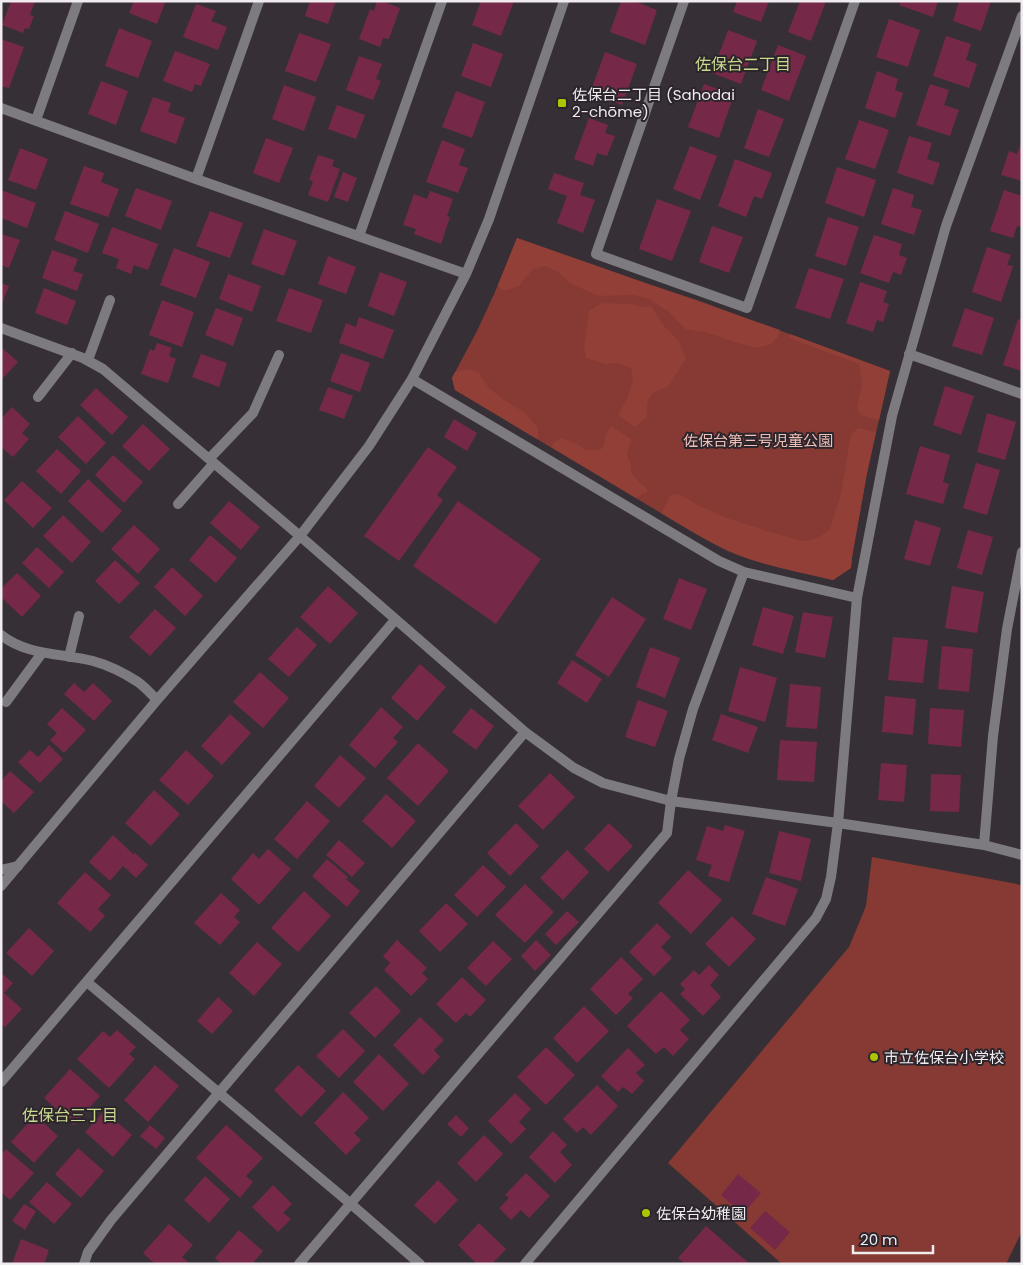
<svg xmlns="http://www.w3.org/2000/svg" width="1023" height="1265" viewBox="0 0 1023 1265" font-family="Poppins,'Noto Sans JP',sans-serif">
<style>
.green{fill:#863a33}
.forest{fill:#913f37}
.building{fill:#762848}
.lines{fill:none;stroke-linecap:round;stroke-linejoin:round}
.lane{stroke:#7d7b80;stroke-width:10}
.street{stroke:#7d7b80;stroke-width:10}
.poi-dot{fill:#afc504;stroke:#2c262c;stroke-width:2}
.labels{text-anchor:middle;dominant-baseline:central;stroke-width:4;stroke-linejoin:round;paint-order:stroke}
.poi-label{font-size:15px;fill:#efebef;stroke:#2c262c;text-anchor:start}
.park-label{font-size:15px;fill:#f0bfb8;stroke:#2c262c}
.neighbourhood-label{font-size:16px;fill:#cad98c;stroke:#2c262c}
</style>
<rect width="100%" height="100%" fill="#363036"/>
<path class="green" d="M517 238 636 280 697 300 890 371 867 473 852 557 851 568 833 580C805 573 776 568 749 559 731 553 713 543 696 534L455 390 452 378 477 331 495 292Z
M872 857 1017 884 1022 886V1231L1006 1264H782L668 1163 849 947 866 906Z"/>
<path class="forest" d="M517 238 780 330 778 337 771 344 757 348 737 343 708 333 685 329 669 312 649 299 633 295 599 296 571 284 558 272 545 266 533 269 519 286 508 290H501L498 285Z
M602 303 632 304 644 307 651 306 664 326 679 341 686 358 668 387C649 393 646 397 647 417L635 427 618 415 627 399 633 380 631 368 618 363 606 364 586 358 584 347 589 311Z
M790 334 890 371 879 420 860 415 857 409 862 383 859 364 789 338Z
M468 369 478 372 489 388 500 397 525 413 538 428V436L537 439 455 390 452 378 455 372Z
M611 426 631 439 627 454 631 465V473L641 484 647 488V492L636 498 551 447 554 442 562 438 575 443 587 450H600L604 446 605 435Z
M858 428 876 432 867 473 852 557 851 568 833 580C798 572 761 565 728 551 705 540 683 526 661 513L671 495 679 494 700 506 724 517 773 533 803 541 818 538 830 529 841 494 851 434Z"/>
<path class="building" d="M11 1H35L30 15 34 16 29 29 25 28 23 33 2 25Z
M134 1H161L165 3 157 24 129 13Z
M310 1H336L328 24 305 16Z
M377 1H382L400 8 389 39 383 38 380 47 359 39 370 9 374 11Z
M481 1H514L501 36 472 25Z
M621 1H634L657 10 645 45 610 32Z
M737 1H769L761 22 733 12Z
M800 1H826L811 41 788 32Z
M901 1H938L933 17 899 5Z
M959 1H991L981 31 953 21Z
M196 4 216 11 211 21 227 27 218 50 183 37Z
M889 19 920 30 908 67 876 57Z
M119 28 152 41 138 78 105 66Z
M728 30 757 41 741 84 712 73Z
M299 33 331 44 316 82 285 71Z
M946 36 971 44 966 60 977 64 969 88 933 76Z
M1 39 24 47 9 88 1 86Z
M473 43 503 54 491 87 461 76Z
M778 45 806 56 789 101 761 90Z
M175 51 210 64 201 86 195 84 192 92 163 81Z
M605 52 637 64 622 105 590 93Z
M359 56 382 64 376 79 381 81 373 100 346 90Z
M877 71 898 79 895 90 903 93 895 118 865 108Z
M101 81 128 91 116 125 88 114Z
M704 84 734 95 719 138 688 127Z
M930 84 949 90 944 105 959 110 950 136 916 125Z
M284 85 316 97 304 131 272 119Z
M456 91 485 102 472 138 442 127Z
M153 97 171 103 168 112 185 118 176 144 140 131Z
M337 105 365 115 356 139 328 129Z
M758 109 784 119 769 157 744 148Z
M589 118 608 125 605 133 615 136 607 156 597 153 593 166 574 159Z
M859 120 889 130 875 169 845 159Z
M909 136 932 143 927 159 940 163 933 185 897 173Z
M266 138 293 148 279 183 253 173Z
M442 140 465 149 459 165 468 168 458 193 426 182Z
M1022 141V181L1001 175 1009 151 1017 154Z
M690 146 717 156 700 200 673 189Z
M20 148 48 159 36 190 8 180Z
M318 155 334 160 332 166 340 169 328 202 308 195 313 181 309 180Z
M735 159 772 173 762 199 754 196 746 217 718 206Z
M84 166 104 173 101 182 119 189 108 217 70 204Z
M837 167 876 180 864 217 825 203Z
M343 172 357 178 348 202 334 197Z
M554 173 584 183 580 195 595 200 583 233 557 223 567 196 548 189Z
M136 188 172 201 161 230 125 216Z
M893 188 914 195 911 207 922 210 914 235 881 224Z
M1 190 36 203 27 228 1 218Z
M1004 190 1022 196V227L1017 226 1013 238 990 231Z
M430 191 453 199 447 216 450 217 441 244 414 234 416 229 403 225 414 194 427 199Z
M657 199 691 211 672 261 639 249Z
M65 211 99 224 88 253 54 240Z
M210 211 243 223 230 258 196 246Z
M828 217 859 227 846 266 815 256Z
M712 226 743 237 729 273 699 262Z
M112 227 158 244 148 270 134 265 131 274 116 268 119 259 102 253Z
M264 229 297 241 284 276 251 264Z
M1 234 20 240 9 268 1 265Z
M874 235 902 244 899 255 907 258 901 275 893 272 889 283 860 273Z
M987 247 1011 255 1007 265 1013 266 1001 302 972 292Z
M174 248 210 262 196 298 160 285Z
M52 250 78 259 73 271 83 274 77 291 42 278Z
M328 256 356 267 346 294 318 284Z
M809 268 844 279 830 319 795 308Z
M380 272 407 282 394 316 368 306Z
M228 274 261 286 252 312 219 299Z
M860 282 887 291 883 302 889 304 883 322 877 320 873 332 846 323Z
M1 283 9 286 1 306Z
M44 288 76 301 67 325 35 313Z
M289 288 323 300 311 333 276 321Z
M162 300 194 312 182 347 149 335Z
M216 308 243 318 233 346 205 335Z
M965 308 994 318 982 355 952 346Z
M359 317 394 330 383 359 339 343 346 323 356 327Z
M1018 319 1022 320V371L1003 365Z
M157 343 172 348 169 356 176 359 168 383 141 374 150 349 154 351Z
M1 347 18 362 1 380Z
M341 353 370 363 360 392 330 381Z
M201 354 227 363 219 387 192 377Z
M945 386 974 396 961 435 933 425Z
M328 387 353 396 344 419 319 410Z
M96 388 128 417 112 435 80 405Z
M12 407 30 424 22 433 29 439 13 457 1 447V419Z
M987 413 1016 422 1005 460 977 452Z
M78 416 106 443 86 464 58 437Z
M454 419 477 433 467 451 444 437Z
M143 424 170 449 149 471 122 446Z
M920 446 950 455 943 482 949 484 943 504 906 494Z
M428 447 457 467 437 495 443 500 399 561 364 536Z
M57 449 81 471 61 494 36 471Z
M113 455 143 482 124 503 95 475Z
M976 463 1000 470 987 515 963 508Z
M88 479 122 511 102 533 68 501Z
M22 481 52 508 33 528 4 500Z
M229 501 260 527 241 550 210 523Z
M458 501 541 559 496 624 413 566Z
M63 515 91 542 72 563 43 536Z
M915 520 941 528 930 566 904 559Z
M134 525 160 549 138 574 111 549Z
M968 530 993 537 982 575 957 568Z
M210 535 237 558 216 583 189 560Z
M37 547 64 572 49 588 22 563Z
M115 560 140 583 119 604 95 581Z
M172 567 203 596 185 616 154 587Z
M17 573 41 596 22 617 1 597V589Z
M679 578 707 589 691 630 663 619Z
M328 586 358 613 330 644 300 617Z
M952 586 984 592 977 633 945 628Z
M612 597 646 619 609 677 575 655Z
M763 607 794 616 783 654 752 645Z
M155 609 176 628 150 656 129 637Z
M803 612 833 617 825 658 795 652Z
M297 627 317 645 289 677 268 659Z
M893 637 928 640 923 683 888 680Z
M942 646 973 649 969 692 938 689Z
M650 647 680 658 665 698 636 687Z
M572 660 602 679 587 703 557 683Z
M420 664 446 687 417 721 391 698Z
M740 667 777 678 765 722 728 711Z
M260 672 289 698 263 728 233 702Z
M74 683 84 692 93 683 112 701 94 721 64 694Z
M790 684 821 687 817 729 786 727Z
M885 696 916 699 913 735 882 732Z
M638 700 668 711 655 747 625 737Z
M381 707 403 727 393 738 398 742 375 768 349 745Z
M62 708 86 730 64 753 50 740 57 733 47 724Z
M471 708 494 726 476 750 452 732Z
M930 708 964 710 961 747 928 744Z
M230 714 251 733 222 765 201 746Z
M721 714 758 727 748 753 712 740Z
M780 740 817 742 814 782 777 780Z
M418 743 449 771 418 806 387 778Z
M49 745 63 759 40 783 18 762 30 750 38 757Z
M186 750 214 776 188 805 159 780Z
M340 755 366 778 339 808 314 786Z
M881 763 907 765 904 802 878 800Z
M10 771 34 792 14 813 1 801V781Z
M550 773 575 797 543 830 518 806Z
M931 774 961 775 959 812 930 811Z
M154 790 180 814 151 846 125 823Z
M386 794 416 821 392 848 362 821Z
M307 801 330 821 297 859 274 839Z
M516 823 539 846 510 876 487 853Z
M609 823 633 846 608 872 584 849Z
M725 825 745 831 729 882 708 876 712 865 696 860 707 826 723 831Z
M779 831 811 839 801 881 769 873Z
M113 835 133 854 135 853 148 865 136 878 123 866 110 881 89 862Z
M339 840 365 863 352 877 326 855Z
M268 849 291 869 259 905 231 879 253 853 259 859Z
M567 850 589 872 563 900 540 878Z
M327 859 348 877 346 879 360 891 347 907 312 876Z
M483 865 506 887 477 917 454 895Z
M688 870 722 900 691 934 658 903Z
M85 872 111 895 98 909 105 916 90 932 57 903Z
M766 877 798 889 785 926 752 914Z
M525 884 554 912 525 943 495 915Z
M304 891 331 916 298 952 271 928Z
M221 893 240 910 234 917 240 922 220 945 194 923Z
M446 903 468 924 440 952 419 931Z
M567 911 579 922 556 945 545 934Z
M732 916 756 939 729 967 705 944Z
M657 923 671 937 661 947 672 958 654 976 629 952Z
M29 928 54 951 32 976 6 953Z
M397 940 427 968 422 973 428 979 411 996 384 970 390 963 383 956Z
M536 940 551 955 535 971 521 956Z
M493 941 512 959 486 986 467 968Z
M257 942 282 964 254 996 229 973Z
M621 957 643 979 628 994 633 998 616 1015 590 989Z
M709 965 719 975 710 985 721 997 703 1016 680 994 685 989 680 984 694 970 699 975Z
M1 973 13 983 4 993 22 1009 5 1027 1 1024Z
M462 977 486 1000 470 1017 466 1013 456 1023 436 1004Z
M376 986 401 1011 375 1038 349 1013Z
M661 991 690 1020 680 1030 689 1039 673 1056 664 1047 656 1054 627 1026Z
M218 997 233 1011 212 1034 197 1021Z
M584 1006 609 1031 577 1063 553 1038Z
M420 1017 444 1040 434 1050 440 1057 423 1075 393 1045Z
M343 1029 365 1051 339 1078 316 1056Z
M117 1030 136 1047 129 1054 135 1059 109 1088 77 1059 103 1031 110 1037Z
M546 1047 575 1075 546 1105 517 1077Z
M628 1048 645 1065 636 1073 644 1081 632 1094 623 1087 618 1092 601 1076Z
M379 1054 409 1084 383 1111 353 1082Z
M155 1065 179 1086 148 1122 124 1100Z
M298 1065 326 1091 301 1117 274 1090Z
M70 1069 100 1096 74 1125 44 1098Z
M597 1085 618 1106 591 1135 583 1127 577 1133 563 1119Z
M343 1092 369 1118 354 1133 361 1140 346 1155 314 1123Z
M515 1093 531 1109 519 1122 526 1129 511 1144 488 1121Z
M104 1111 132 1135 113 1157 85 1132Z
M35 1115 58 1136 34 1163 11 1142Z
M456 1115 469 1128 461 1137 447 1124Z
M150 1125 165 1138 156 1149 140 1136Z
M226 1125 263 1158 246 1176 253 1182 240 1198 196 1158Z
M553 1131 567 1145 560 1152 572 1165 555 1183 529 1157Z
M484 1135 503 1154 476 1182 457 1163Z
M78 1148 104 1171 81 1198 55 1174Z
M6 1149 34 1173 10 1200 1 1192V1155Z
M526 1173 550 1196 529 1218 521 1210 511 1220 499 1208 509 1198 505 1195Z
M738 1174 761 1193 743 1214 721 1195Z
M205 1176 230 1199 209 1223 184 1200Z
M438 1180 458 1200 435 1224 414 1205Z
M47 1182 72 1204 54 1224 29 1202Z
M273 1185 292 1204 283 1213 291 1219 278 1232 252 1207Z
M24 1204 36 1211 25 1230 12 1221Z
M765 1211 790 1232 775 1250 750 1228Z
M479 1223 506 1249 492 1264H477L458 1245Z
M169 1224 193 1245 182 1257 190 1264H155L143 1253Z
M706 1226 731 1248 750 1264H685L678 1258Z
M239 1230 263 1251 252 1264H221L215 1258Z
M21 1239 49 1250 44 1264H12Z"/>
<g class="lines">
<path class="lane" d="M1 870 18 866"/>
<path class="street" d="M684 1 596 254 747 308 855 1
M1 108 196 179 466 274
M36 120 78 1
M196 179 259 1
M359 236 442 1
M1 328 83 358 103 369 300 536 525 732 574 768 603 783 671 801 838 823 984 845 1022 855
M909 354 1022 394
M88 360 110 300
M412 379 719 561 744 572 857 598
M38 397 72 353
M209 459 253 413 279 355
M178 504 214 463
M1 635C27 656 62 653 93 661 108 665 124 673 138 682 145 687 151 694 157 700
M69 657 79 616
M6 702 42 653
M984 845 993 736 1007 629 1022 552
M1 886 157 700 300 536 369 446 412 379 466 274 489 219 564 1
M87 982 351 1204 420 1264
M1 1082 395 620
M84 1264 88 1252 111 1220 525 732
M299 1264 667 833 671 801 679 759 693 709 744 572
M525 1264 816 918 826 899 831 877 838 823 857 598 892 416 946 226 1022 16"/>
</g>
<g class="poi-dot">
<rect x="557" y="98" width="10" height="10" rx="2.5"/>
<circle cx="874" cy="1057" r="5"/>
<circle cx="646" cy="1213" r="5"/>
</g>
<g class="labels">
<g class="poi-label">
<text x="572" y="94">佐保台二丁目 (Sahodai<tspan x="572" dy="17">2-chōme)</tspan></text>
<text x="884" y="1057">市立佐保台小学校</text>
<text x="656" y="1213">佐保台幼稚園</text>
</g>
<g class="park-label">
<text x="758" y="440">佐保台第三号児童公園</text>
</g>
<g class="neighbourhood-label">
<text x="743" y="64">佐保台二丁目</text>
<text x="70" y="1115">佐保台三丁目</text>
</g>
</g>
<rect width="1023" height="1265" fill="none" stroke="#efebef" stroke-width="5"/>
<path d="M853 1245v8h80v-8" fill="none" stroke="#efebef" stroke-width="2.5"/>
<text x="860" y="1245" font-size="15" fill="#efebef" stroke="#2c262c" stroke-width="4" paint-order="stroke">20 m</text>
</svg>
